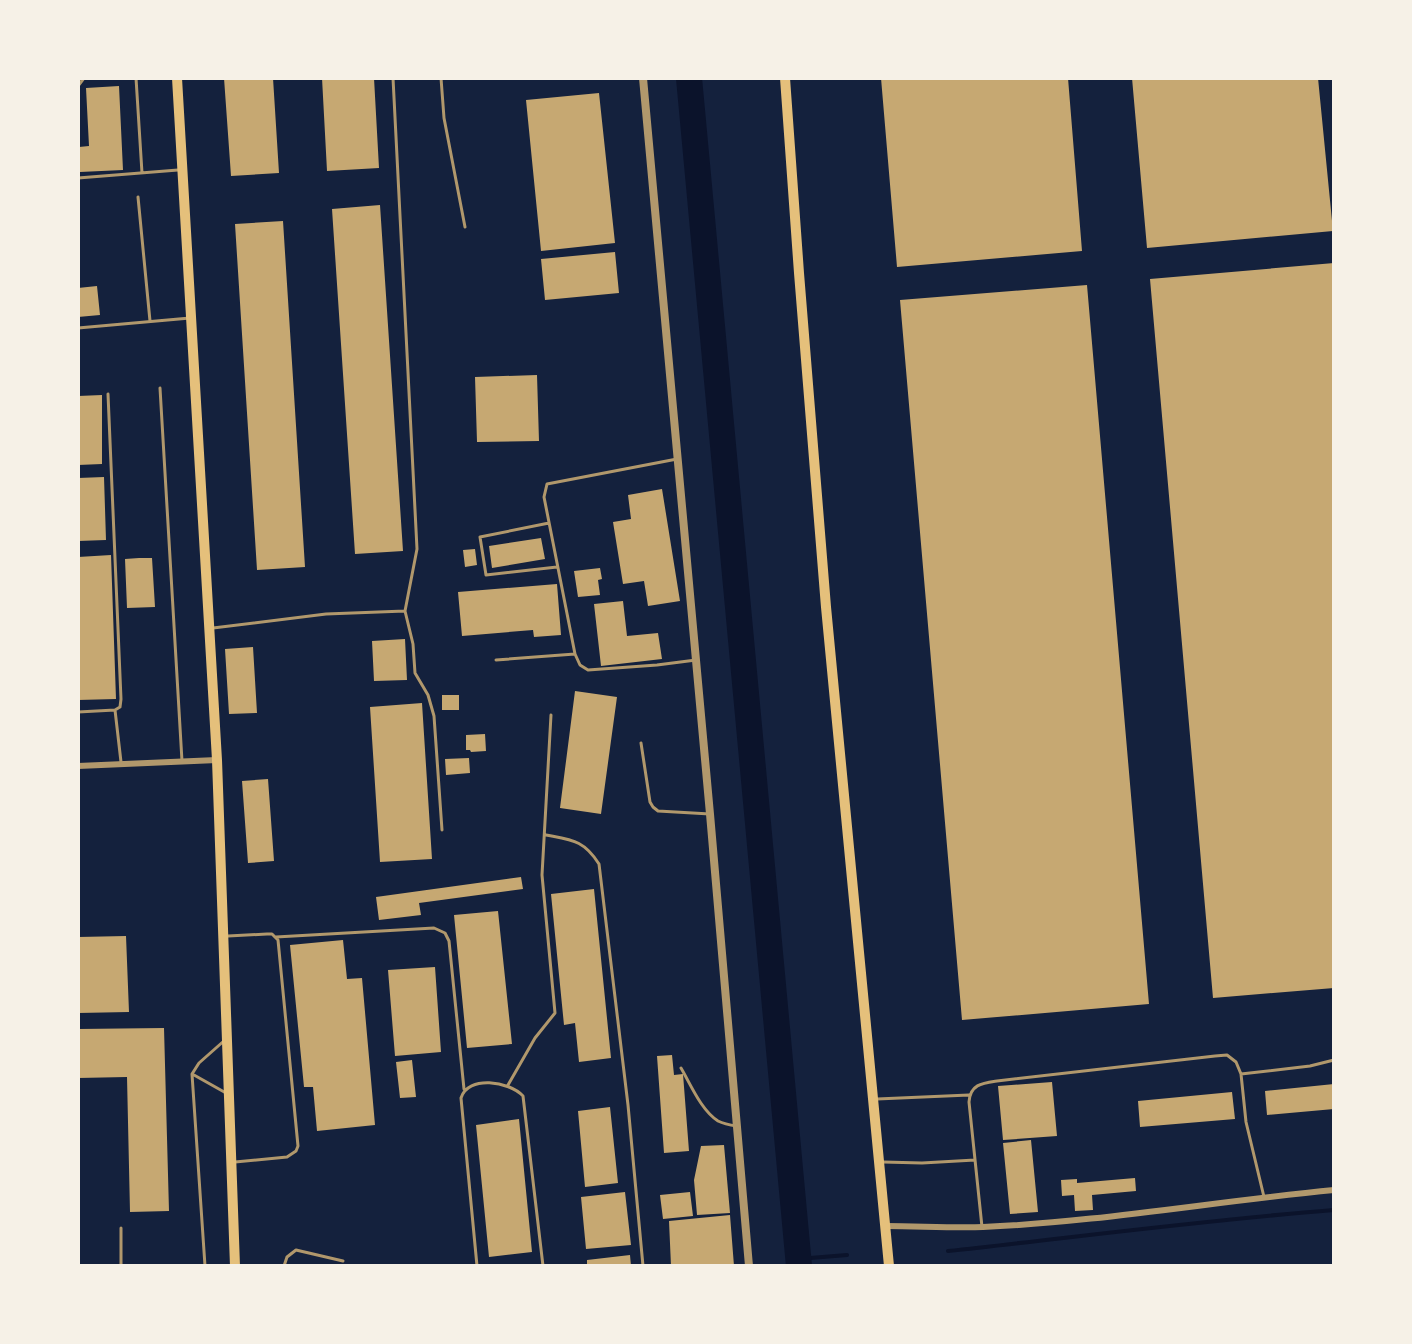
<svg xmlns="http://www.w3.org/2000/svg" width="1412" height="1344" viewBox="0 0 1412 1344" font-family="Arial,sans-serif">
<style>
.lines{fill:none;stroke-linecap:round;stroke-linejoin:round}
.stream{stroke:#0b132b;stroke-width:4}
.river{stroke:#0b132b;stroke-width:26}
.building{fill:#c6a872}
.service{stroke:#b1986c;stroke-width:3}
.minor{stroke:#b1986c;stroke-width:6}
.tertiary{stroke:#b1986c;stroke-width:8}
.primary{stroke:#e5c07b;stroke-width:10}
</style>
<rect width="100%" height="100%" fill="#14213d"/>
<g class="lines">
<path class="stream" d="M948 1251C1077 1237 1205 1220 1334 1210
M798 1259 847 1255"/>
<path class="river" d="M689 78 799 1266"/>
</g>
<path class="building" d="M224 78H273L279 173 231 176Z
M322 78H374L379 168 327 171Z
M881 78H1068L1082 251 897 267Z
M1132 78H1318L1333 231 1147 248Z
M119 86 123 170 80 172 79 147 89 146 86 88Z
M599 93 615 243 541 251 526 100Z
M380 205 403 551 355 554 332 209Z
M283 221 305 567 257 570 235 224Z
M615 252 619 293 545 300 541 259Z
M1334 263V988L1213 998 1150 279Z
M1087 285 1149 1004 962 1020 900 300Z
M97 286 100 315 78 317V288Z
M537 375 539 441 477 442 475 377Z
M102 395V464L78 465V396Z
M104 477 106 540 78 541V478Z
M662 489 680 601 648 606 644 581 623 584 613 522 631 519 628 495Z
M541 538 545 559 492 568 489 546Z
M475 549 477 565 465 567 463 550Z
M111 555 116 699 78 700V557Z
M139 558H152L155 607 127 608 125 559Z
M600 568 602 579 598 580 600 595 578 597 574 571Z
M557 584 561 635 534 637 533 630 462 636 458 592Z
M623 601 627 636 658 633 662 659 601 666 594 604Z
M405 639 407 680 374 681 372 641Z
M253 647 257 713 229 714 225 649Z
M575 691 617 697 601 814 560 808Z
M442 695H459V710H442Z
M422 703 432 859 380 862 370 707Z
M485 734 486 751 471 752 470 750H466V735Z
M469 758 470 773 446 775 445 759Z
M268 779 274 861 248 863 242 781Z
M521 877 523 889 419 903 421 915 379 920 376 897Z
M594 889 611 1058 579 1062 575 1023 564 1025 551 894Z
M498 911 512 1044 467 1048 454 915Z
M126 936 129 1012 78 1013V937Z
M343 940 347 979 362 978 375 1125 317 1131 313 1087H304L290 945Z
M435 967 441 1052 395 1056 388 970Z
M164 1028 169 1211 130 1212 127 1077 78 1078V1029Z
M672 1055 674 1075 683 1074 689 1151 664 1153 657 1056Z
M412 1060 416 1097 400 1098 396 1062Z
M1052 1082 1057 1136 1003 1140 998 1086Z
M1334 1084V1109L1267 1115 1265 1091Z
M1232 1092 1235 1119 1140 1127 1138 1101Z
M610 1107 618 1183 585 1187 578 1111Z
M519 1119 532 1252 489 1257 476 1125Z
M1031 1140 1038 1212 1010 1214 1003 1143Z
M724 1145 730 1213 697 1215 694 1180 701 1146Z
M1135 1178 1136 1191 1092 1195 1093 1210 1075 1211 1074 1195 1062 1196 1061 1180 1077 1179V1183Z
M625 1192 631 1245 586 1249 581 1197Z
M690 1192 693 1216 663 1219 660 1195Z
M730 1215 734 1266H671L669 1221Z
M630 1255 631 1266H587V1260Z"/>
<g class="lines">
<path class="service" d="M136 78 142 173
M441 78 444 118 465 227
M78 86 84 78
M78 178 178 170
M138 197 150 321
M78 328 190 318
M160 388 182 761
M108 394 121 699 120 707 115 710 121 762
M677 459 547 484 544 497 575 654 580 665 588 670 657 665 696 660
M549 523 480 537 486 575 557 567
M405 611 413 644 415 673 428 695 434 716 442 830
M213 628 326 614 405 611 417 549 393 78
M496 660 575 654
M78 712 115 710
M641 743 650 802 653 807 658 811 710 814
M546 835C572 840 584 840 599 864L628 1105 643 1266
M228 936 267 934H272L278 940 298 1146 296 1151 287 1157 235 1162
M276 937 434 928 445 933 449 941 464 1089
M681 1068C691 1085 701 1110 718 1121 724 1124 730 1125 737 1126
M1241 1074 1310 1066 1334 1060
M194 1075 226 1093
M508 1085 535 1038 555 1013 542 875 551 715
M877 1099 969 1095
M883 1162 922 1163 975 1160
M982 1227 969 1102C970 1084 983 1083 997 1081L1215 1056 1227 1055 1236 1062 1241 1074 1246 1122 1264 1197
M121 1266V1228
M205 1266 192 1074 199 1063 225 1040
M284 1266 287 1257 296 1250 343 1261
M477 1266 461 1098C468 1075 509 1081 523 1096L543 1266"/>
<path class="minor" d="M78 766 217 760
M886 1226C918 1226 951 1228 983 1227 1100 1222 1217 1201 1334 1190"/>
<path class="tertiary" d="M643 78 710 814 749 1266"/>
<path class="primary" d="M177 78 217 760 235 1266
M785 78 799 273 826 607 889 1266"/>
</g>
<rect width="1412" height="1344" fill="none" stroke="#f6f1e7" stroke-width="160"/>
</svg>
